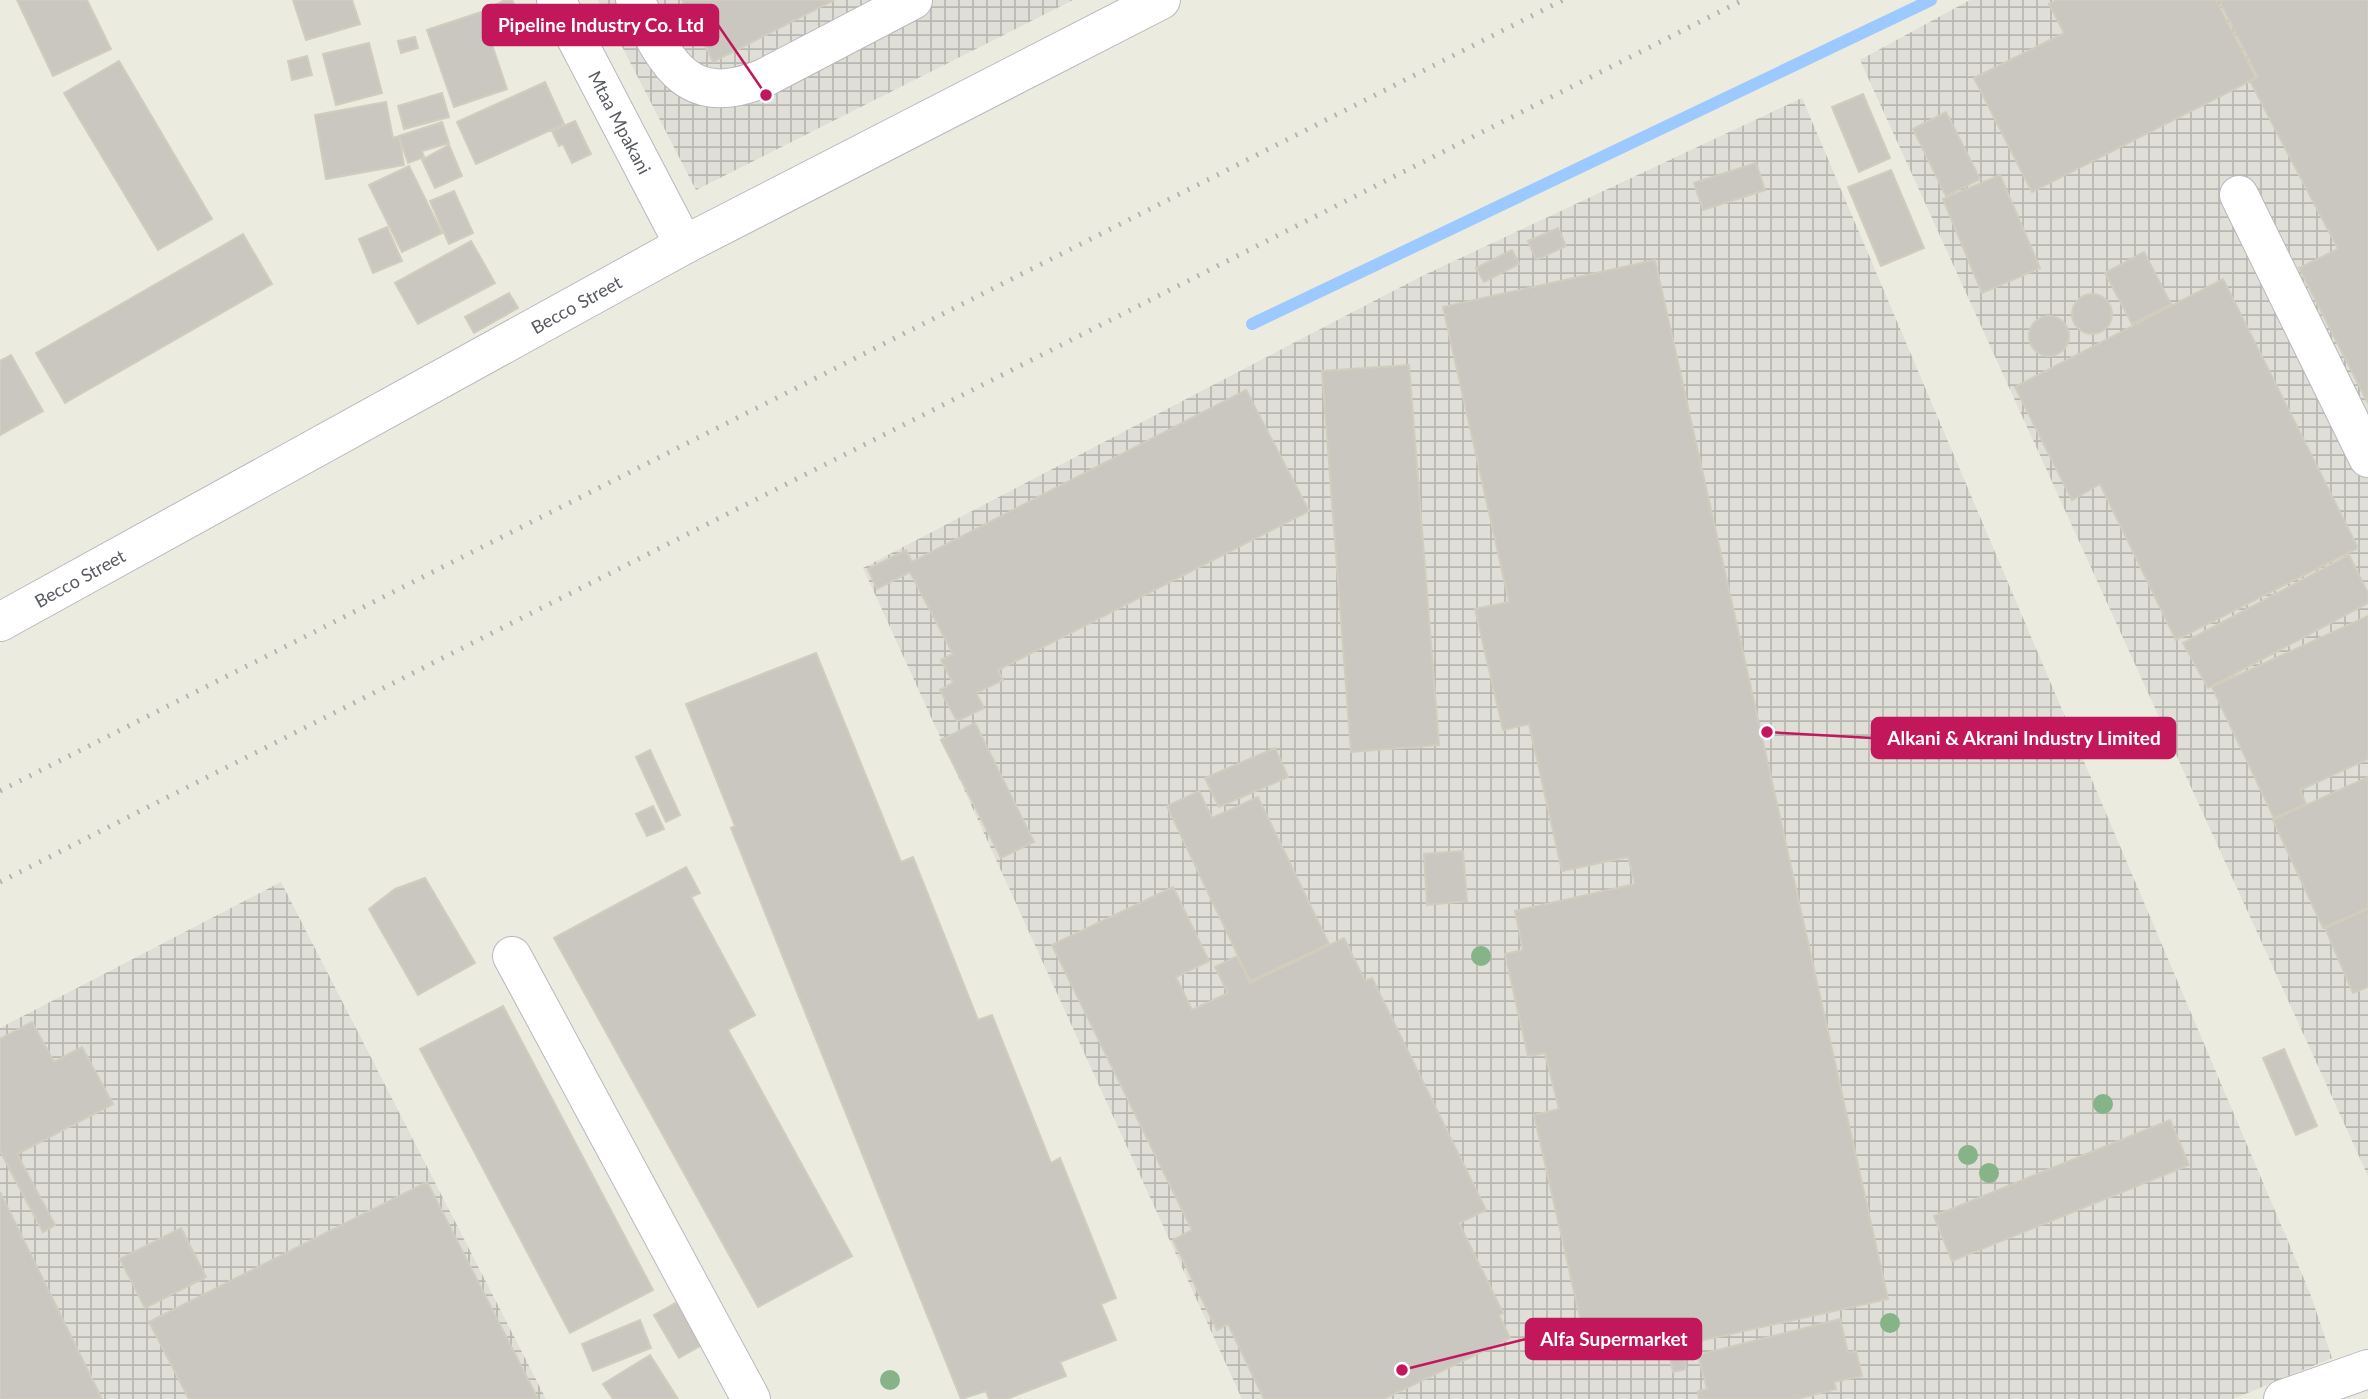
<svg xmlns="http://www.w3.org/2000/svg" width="2368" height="1399" viewBox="0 0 2368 1399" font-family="Lato,sans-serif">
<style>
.industrial{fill:url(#industrial-grid)}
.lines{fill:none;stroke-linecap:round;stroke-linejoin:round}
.stream{stroke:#9cc9ff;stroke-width:12}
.building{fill:#c9c7bf;stroke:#d1cdbe;stroke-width:2}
.minor-casing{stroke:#b8b9bf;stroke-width:40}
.minor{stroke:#fff;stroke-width:38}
.rail{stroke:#b3b4b4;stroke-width:5;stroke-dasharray:2 9;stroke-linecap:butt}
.tree{fill:#86b388}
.labels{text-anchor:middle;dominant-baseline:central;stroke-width:6;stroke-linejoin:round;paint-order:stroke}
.street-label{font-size:18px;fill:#585b61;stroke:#fff}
.leader{fill:none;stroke:#c2185b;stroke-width:2.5}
.callout-dot{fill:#c2185b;stroke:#fff;stroke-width:2.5}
.callout{fill:#c2185b;stroke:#c2185b;stroke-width:2.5}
.callout-label{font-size:19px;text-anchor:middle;font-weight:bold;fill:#fff}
</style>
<defs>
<pattern id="industrial-grid" width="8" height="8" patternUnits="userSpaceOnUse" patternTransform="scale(1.75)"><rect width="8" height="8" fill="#dfded7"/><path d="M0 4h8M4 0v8" fill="none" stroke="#b8b7b2"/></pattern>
</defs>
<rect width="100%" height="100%" fill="#ecebdf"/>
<path class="industrial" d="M598 0H1073L696 190Z
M1970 0H2368V1176L1860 60Z
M1802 98 2310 1293 2332 1358 2233 1399H1242L863 568 1420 277Z
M281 882 546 1399H0V1028Z"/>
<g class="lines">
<path class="stream" d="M1252 324 1931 0"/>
</g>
<path class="building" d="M17 0H87L111 49 53 76Z
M293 0H352L360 24 306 40Z
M505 0H512L527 33 501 45 485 10Z
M682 0H834L713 62Z
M2057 0H2216L2256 78 2032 192 1974 78 2064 33 2049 4Z
M2219 0H2368V403L2299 268 2338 249 2250 81 2258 77Z
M481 12 507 89 454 107 427 30Z
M415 37 418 48 401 53 398 41Z
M369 43 382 93 336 105 323 54Z
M307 56 312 75 292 80 288 61Z
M119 61 212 219 158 250 64 93Z
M545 82 564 124 476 164 457 122Z
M442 93 449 117 404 129 398 106Z
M1863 94 1890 158 1859 172 1832 107Z
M386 102 393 138 399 136 404 165 326 179 315 115Z
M1946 112 1980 179 1946 196 1913 129Z
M575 121 591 154 572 163 563 144 559 146 552 131Z
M442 122 449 143 422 151 424 157 408 163 399 136Z
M449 145 462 176 435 188 422 160Z
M1756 163 1765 190 1703 210 1694 183Z
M409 166 442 233 402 252 369 185Z
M1891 170 1924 248 1881 266 1848 187Z
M2000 175 2040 268 1982 293 1943 199Z
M454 191 473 233 449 244 430 201Z
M387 227 402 261 373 273 359 239Z
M1558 228 1566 246 1536 260 1528 241Z
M243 234 272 284 65 403 36 353Z
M471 241 495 283 418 324 395 283Z
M1512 250 1519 264 1484 282 1476 268Z
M2144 252 2171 304 2132 324 2105 273Z
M1655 260 1888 1299 1613 1360 1606 1326 1583 1331 1534 1115 1559 1109 1545 1053 1528 1056 1505 954 1523 950 1515 911 1635 884 1628 857 1562 871 1529 724 1503 730 1475 609 1509 602 1443 307Z
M2223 279 2358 548 2176 640 2100 484 2072 500 2015 387Z
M509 293 518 308 474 333 465 317Z
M2072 314a20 20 0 1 1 40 0a20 20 0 1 1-40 0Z
M2029 336a20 20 0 1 1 40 0a20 20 0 1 1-40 0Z
M11 355 43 411 0 435V361Z
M1409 365 1439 745 1351 752 1322 371Z
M1246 390 1309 511 998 670 1003 680 976 693 984 708 957 721 940 690 953 683 941 660 953 654 910 572 877 589 868 569 906 550 912 562Z
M2349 555 2368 593V603L2208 688 2183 643Z
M2368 616V759L2300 790 2306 804 2274 818 2212 687Z
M816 653 901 862 913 857 978 1020 992 1015 1051 1163 1060 1158 1116 1298 1101 1304 1116 1340 1060 1362 1066 1376 1007 1399H989L986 1391 961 1399 731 828 735 826 686 704Z
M975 723 1034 842 1001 858 941 740Z
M1275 748 1288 777 1219 807 1205 778Z
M650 750 680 815 666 822 636 757Z
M2368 777V908L2323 928 2273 820Z
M1199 791 1212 818 1258 797 1329 944 1250 981 1167 806Z
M653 806 664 829 647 836 636 814Z
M1463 851 1467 901 1427 905 1424 854Z
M686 867 700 893 691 897 755 1015 728 1030 852 1256 758 1307 554 938Z
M425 878 475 963 418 995 369 909 395 889Z
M1173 887 1209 961 1176 977 1192 1010 1228 993 1215 967 1237 956 1250 983 1344 938 1365 981 1372 978 1486 1210 1459 1223 1503 1313 1499 1315 1510 1338 1384 1399H1264L1228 1324 1217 1330 1173 1240 1192 1230 1052 945Z
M2368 909V987L2353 993 2325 928Z
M503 1006 653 1290 570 1333 420 1049Z
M32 1022 54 1062 82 1047 113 1104 17 1154 55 1225 43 1232 0 1151V1039Z
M2284 1049 2317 1126 2296 1135 2263 1058Z
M2170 1120 2189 1165 1952 1261 1934 1216Z
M427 1182 538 1399H189L149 1322Z
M0 1192 102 1399H0Z
M181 1228 206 1277 145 1308 120 1259Z
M677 1302 702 1345 679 1358 654 1315Z
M1840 1319 1848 1353 1856 1351 1862 1376 1834 1382 1836 1389 1797 1399H1699L1698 1391 1707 1389 1698 1355Z
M640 1320 651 1348 593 1371 582 1344Z
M650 1355 678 1399H613L603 1384Z
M1684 1355 1686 1369 1673 1372 1670 1358Z"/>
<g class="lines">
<g class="minor-casing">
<g id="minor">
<path id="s1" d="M556 0 684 245"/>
<path d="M635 0C665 60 685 111 764 78L913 0"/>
<path d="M2239 195 2368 458"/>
<path id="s2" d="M0 622 684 245 1161 0"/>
<path d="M512 956 751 1399"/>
<path d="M2283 1399 2368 1369"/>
</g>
</g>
<use href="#minor" class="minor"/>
<path class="rail" d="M0 791 1563 0
M0 882 1743 0"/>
</g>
<g class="tree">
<circle cx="1481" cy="956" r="10"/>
<circle cx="2103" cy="1104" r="10"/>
<circle cx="1968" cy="1155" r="10"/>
<circle cx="1989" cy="1173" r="10"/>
<circle cx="1890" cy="1323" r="10"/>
<circle cx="890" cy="1380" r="10"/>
</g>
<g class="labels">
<g class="street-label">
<text stroke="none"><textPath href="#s1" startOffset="138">Mtaa Mpakani</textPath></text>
<text stroke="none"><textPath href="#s2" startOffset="658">Becco Street</textPath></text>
<text stroke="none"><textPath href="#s2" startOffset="91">Becco Street</textPath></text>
</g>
</g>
<path class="leader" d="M766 95L718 25M1767 732L1872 738M1402 1370L1526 1339"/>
<g class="callout-dot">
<circle cx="766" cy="95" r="7"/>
<circle cx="1767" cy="732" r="7"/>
<circle cx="1402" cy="1370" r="7"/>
</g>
<g class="callout">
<rect x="483" y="5" width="235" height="40" rx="7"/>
<rect x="1872" y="718" width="303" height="40" rx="7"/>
<rect x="1526" y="1319" width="175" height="40" rx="7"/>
</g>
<g class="callout-label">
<text x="601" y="32">Pipeline Industry Co. Ltd</text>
<text x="2024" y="745">Alkani &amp; Akrani Industry Limited</text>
<text x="1614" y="1346">Alfa Supermarket</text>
</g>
</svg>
